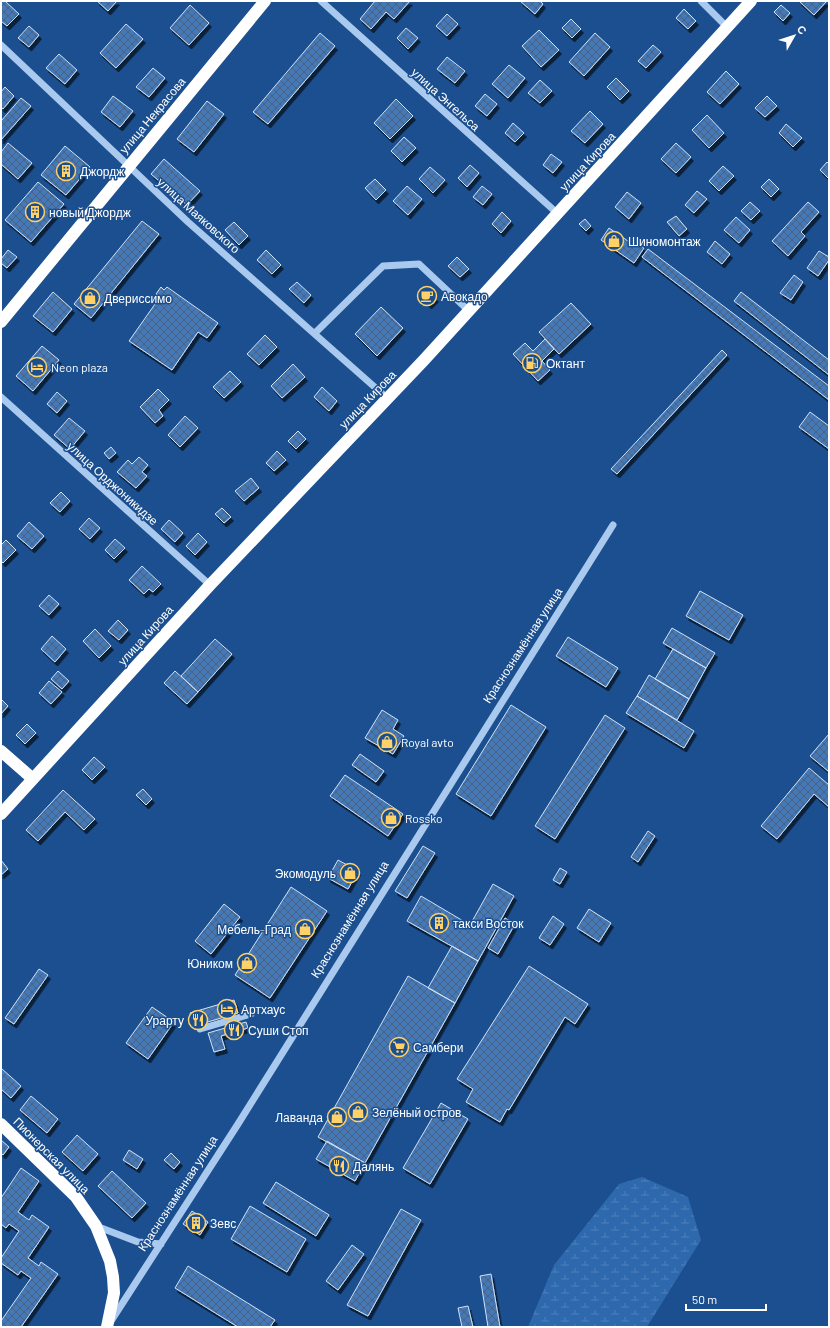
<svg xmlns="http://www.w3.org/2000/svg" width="830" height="1328" viewBox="0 0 830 1328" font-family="Barlow,sans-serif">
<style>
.wetland{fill:url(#wetland-marsh)}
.building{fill:url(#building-cross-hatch);stroke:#cfe3fa;filter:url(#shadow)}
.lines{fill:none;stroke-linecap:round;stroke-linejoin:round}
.minor{stroke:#a9c9ee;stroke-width:7}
.highway{stroke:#fff;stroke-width:12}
.labels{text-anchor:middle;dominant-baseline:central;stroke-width:3;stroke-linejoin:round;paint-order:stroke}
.street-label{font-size:12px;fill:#fff;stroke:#1b4f8f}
.poi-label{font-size:12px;fill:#fff;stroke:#1b4f8f;text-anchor:start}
</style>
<defs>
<pattern id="wetland-marsh" width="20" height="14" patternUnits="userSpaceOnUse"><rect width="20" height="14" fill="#2e69ad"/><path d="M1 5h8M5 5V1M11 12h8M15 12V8" fill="none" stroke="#4d80b9"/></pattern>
<pattern id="building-cross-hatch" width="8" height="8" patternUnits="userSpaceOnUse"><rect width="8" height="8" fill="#4478b7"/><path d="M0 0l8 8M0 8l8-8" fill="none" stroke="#486282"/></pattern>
<filter id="shadow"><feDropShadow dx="2.5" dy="4" stdDeviation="0" flood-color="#0009"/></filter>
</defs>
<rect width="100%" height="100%" fill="#1b4f8f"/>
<path class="wetland" d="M642 1177 688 1197 701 1240 647 1327H528L554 1265 619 1184Z"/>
<path class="building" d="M3 1H5L19 14 7 26 1 21V3Z
M97 1H117L108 11Z
M375 1H410L394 19 386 12 371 29 360 19Z
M520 1H540L543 4 535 14Z
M799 1H827L814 15Z
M190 5 209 23 189 45 170 28Z
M781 5 790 13 783 21 774 12Z
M684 9 696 21 688 29 676 18Z
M447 14 458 24 447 36 436 26Z
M571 19 581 29 572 38 562 28Z
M126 24 143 39 116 68 100 53Z
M29 26 39 35 29 47 18 38Z
M406 28 418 38 408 49 397 38Z
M539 30 559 50 541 67 522 46Z
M320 33 335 46 268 124 253 112Z
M595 33 610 47 584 76 569 62Z
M653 45 661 52 646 68 638 61Z
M59 54 77 70 65 84 46 68Z
M447 57 465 71 455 83 437 69Z
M509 65 525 78 508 98 492 84Z
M153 68 165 78 149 97 136 87Z
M726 71 739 84 720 104 707 92Z
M616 78 629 91 620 100 607 87Z
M540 80 552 91 540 103 528 93Z
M5 87 14 96 3 109 1 107V92Z
M485 94 497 104 487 116 475 106Z
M113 96 133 111 120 127 101 112Z
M767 96 777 106 765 117 755 108Z
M21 98 31 106 1 140V121Z
M396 99 413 116 390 139 374 123Z
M207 101 224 114 194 152 177 139Z
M590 111 603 124 585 143 571 131Z
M707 115 724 133 709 148 692 130Z
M513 123 524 133 515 142 505 133Z
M786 124 802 138 793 147 779 133Z
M404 137 416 148 402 162 391 151Z
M8 143 32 163 18 179 1 164V152Z
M676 143 691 157 676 173 661 159Z
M65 146 90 167 66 195 41 175Z
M551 154 562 162 553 173 543 165Z
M164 159 200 191 187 205 151 174Z
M827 162 829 164V179L820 170Z
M470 165 479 173 467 187 458 178Z
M723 166 734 176 719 191 709 181Z
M430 167 445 180 433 193 419 179Z
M375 179 386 190 376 200 365 188Z
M769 179 779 189 771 197 761 187Z
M38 182 64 204 31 242 5 220Z
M407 186 422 199 408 215 393 201Z
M482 186 492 194 483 205 473 197Z
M697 191 707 199 694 213 685 205Z
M627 192 641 203 629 219 615 207Z
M750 202 760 211 751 220 741 211Z
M808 202 819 212 801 232 805 236 788 256 772 241Z
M502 212 511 221 501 233 492 224Z
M676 216 687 229 679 236 667 222Z
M736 217 750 230 739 243 724 230Z
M585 219 591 226 586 231 579 224Z
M142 221 159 234 91 318 74 304Z
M234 222 248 236 239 245 225 230Z
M609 228 628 241 629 238 644 248 634 263 601 240Z
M715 241 730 254 722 264 707 252Z
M648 249 829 386V400L642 257Z
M8 250 17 257 7 268 1 263V259Z
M266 250 281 265 272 274 257 260Z
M819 251 829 257V260L818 276 807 268Z
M457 257 469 269 460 277 448 266Z
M794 275 803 282 791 300 780 293Z
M297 282 311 295 304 303 289 289Z
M161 287 164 290 167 287 218 323 207 338 198 332 172 370 129 341 160 297 156 294Z
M425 288 436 298 429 305 419 294Z
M53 292 72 309 53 332 33 316Z
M741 292 829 360V375L734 301Z
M571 303 591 324 559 354 539 332Z
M381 307 403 328 377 356 355 334Z
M265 335 277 347 259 365 247 354Z
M545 339 554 349 542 361 550 370 538 381 513 354 525 343 533 351Z
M42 346 59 360 33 391 16 376Z
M722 350 727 355 617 474 611 469Z
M293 364 305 377 282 398 271 386Z
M230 371 241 382 224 398 213 387Z
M322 387 337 401 329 411 314 397Z
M158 389 169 400 159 410 163 416 155 423 140 407Z
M57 392 67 401 57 413 47 404Z
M810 412 829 426V449L799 427Z
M185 416 198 428 180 447 168 435Z
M69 418 85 431 70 449 54 435Z
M298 431 306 439 296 449 288 441Z
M111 447 116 453 109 459 104 453Z
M277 451 286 460 274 471 266 463Z
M139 457 148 465 142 472 147 476 136 488 117 472 128 460 132 464Z
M251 478 259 488 244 501 235 491Z
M61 492 70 501 60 512 50 503Z
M222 508 231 517 224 523 215 514Z
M89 518 100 528 90 539 79 529Z
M169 520 183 533 175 542 161 529Z
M29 522 44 536 32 549 17 536Z
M198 533 207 542 195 555 186 546Z
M115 539 125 548 114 559 105 550Z
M6 540 16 550 3 563 1 561V545Z
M142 566 161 584 153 592 149 589 144 594 129 580Z
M700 591 743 615 729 640 686 616Z
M49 595 59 604 49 615 39 606Z
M118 620 128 630 119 640 108 631Z
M672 628 715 653 706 668 663 643Z
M95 629 111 646 99 658 83 641Z
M52 636 66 649 55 662 41 649Z
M568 637 618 668 606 687 556 656Z
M215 639 232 654 198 692 181 676Z
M673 649 706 668 689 699 655 679Z
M58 671 69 681 62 689 51 679Z
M175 671 198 692 187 704 164 683Z
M649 675 689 699 677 720 637 696Z
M49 681 62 692 51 704 39 693Z
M637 696 694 731 684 748 626 713Z
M1 699 8 706 1 714Z
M511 705 546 727 491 816 456 794Z
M382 710 398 720 393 729 404 736 393 754 365 738Z
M605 715 625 728 555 839 535 826Z
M27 724 36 733 25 744 16 735Z
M829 734V769L828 771 810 756Z
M360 754 384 771 376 782 352 765Z
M94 757 105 767 92 780 82 770Z
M809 768 829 785V807L814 794 777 839 761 826Z
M345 775 403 814 388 836 330 796Z
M143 789 152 799 146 805 136 795Z
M63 790 95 819 84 830 65 812 38 841 26 830Z
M648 831 655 836 638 862 631 857Z
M423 846 435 853 407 898 395 891Z
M1 860 8 869 1 875Z
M338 860 358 871 348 889 328 878Z
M560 868 567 872 560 884 553 880Z
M493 884 514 896 478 961 407 921 421 896 470 925Z
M291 887 327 911 270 998 235 975Z
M224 904 240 917 211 954 195 941Z
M589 909 611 923 599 942 577 928Z
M553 916 564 924 550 945 539 938Z
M505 918 515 924 498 954 488 948Z
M452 946 478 961 455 1003 428 988Z
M529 966 588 1004 575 1024 565 1017 509 1110 507 1109 500 1122 466 1102 473 1089 457 1079Z
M39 969 48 975 14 1024 5 1018Z
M408 976 455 1003 365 1163 318 1137Z
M234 1000 238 1013 194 1026 190 1013Z
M152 1007 174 1022 148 1059 126 1043Z
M246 1022 248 1028 221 1036 225 1049 214 1052 208 1033Z
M1 1068 21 1086 11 1098 1 1089Z
M31 1096 58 1119 47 1133 20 1110Z
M441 1103 468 1119 430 1184 403 1168Z
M77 1135 98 1154 83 1171 62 1152Z
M1 1140 9 1147 3 1155 1 1153Z
M327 1141 365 1163 355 1181 316 1159Z
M129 1150 143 1159 137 1169 123 1160Z
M171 1153 180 1162 174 1169 164 1160Z
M21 1168 39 1181 18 1212 29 1220 32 1215 49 1227 28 1258 39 1266 41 1262 58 1274 21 1327H1V1321L31 1278 21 1271 18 1275 1 1263V1258L19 1231 9 1224 6 1228 1 1224V1198Z
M112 1171 146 1203 132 1218 98 1186Z
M276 1182 329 1215 316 1236 263 1203Z
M250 1206 306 1239 287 1272 231 1239Z
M401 1209 421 1220 368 1316 347 1305Z
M192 1211 208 1222 200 1235 183 1224Z
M352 1245 364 1254 338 1290 326 1281Z
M188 1266 275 1320 270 1327H238L175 1288Z
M491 1274 500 1327H488L480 1276Z
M468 1306 473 1327H462L458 1308Z"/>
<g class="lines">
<path class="minor" d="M321 1 557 213
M701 1 727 27
M1 45 188 222 387 398
M315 333 383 266 419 264 469 311
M1 397 210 585
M200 1029 251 1014
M96 1226 138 1242 161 1244
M111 1321 238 1124 613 525"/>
<path class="highway" d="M1 322 265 1
M1 751 33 779
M1 814 210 585 424 360 751 1
M1 1124 76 1197 96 1226 110 1261 113 1277 114 1293 107 1327"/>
</g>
<defs>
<g id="building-ring" transform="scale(1)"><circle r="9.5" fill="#1b4f8f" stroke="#ffd166" stroke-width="1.5"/><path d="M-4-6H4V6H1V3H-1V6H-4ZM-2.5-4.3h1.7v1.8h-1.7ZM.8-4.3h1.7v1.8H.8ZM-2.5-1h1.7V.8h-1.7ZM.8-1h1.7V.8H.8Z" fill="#ffd166"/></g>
<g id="shop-ring" transform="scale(1)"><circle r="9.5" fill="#1b4f8f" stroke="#ffd166" stroke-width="1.5"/><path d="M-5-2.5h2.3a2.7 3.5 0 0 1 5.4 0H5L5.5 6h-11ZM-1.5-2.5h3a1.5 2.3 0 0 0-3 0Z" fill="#ffd166"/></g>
<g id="cafe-ring" transform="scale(1)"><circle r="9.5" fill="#1b4f8f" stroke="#ffd166" stroke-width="1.5"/><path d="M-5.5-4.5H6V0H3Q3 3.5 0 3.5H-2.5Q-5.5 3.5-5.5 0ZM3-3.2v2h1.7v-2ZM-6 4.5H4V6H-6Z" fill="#ffd166"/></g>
<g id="fuel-ring" transform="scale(1)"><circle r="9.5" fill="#1b4f8f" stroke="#ffd166" stroke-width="1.5"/><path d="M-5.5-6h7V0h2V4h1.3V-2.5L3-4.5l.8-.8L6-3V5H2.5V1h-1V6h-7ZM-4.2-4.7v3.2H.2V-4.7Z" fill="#ffd166"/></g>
<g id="hotel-ring" transform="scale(1)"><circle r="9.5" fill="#1b4f8f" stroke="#ffd166" stroke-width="1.5"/><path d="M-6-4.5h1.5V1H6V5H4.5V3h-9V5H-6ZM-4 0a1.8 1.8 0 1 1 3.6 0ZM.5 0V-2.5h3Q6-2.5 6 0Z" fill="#ffd166"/></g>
<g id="restaurant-ring" transform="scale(1)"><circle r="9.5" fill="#1b4f8f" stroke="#ffd166" stroke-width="1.5"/><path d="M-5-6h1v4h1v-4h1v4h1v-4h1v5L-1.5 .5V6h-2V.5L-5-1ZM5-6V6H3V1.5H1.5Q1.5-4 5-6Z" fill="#ffd166"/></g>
<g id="supermarket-ring" transform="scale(1)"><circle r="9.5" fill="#1b4f8f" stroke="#ffd166" stroke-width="1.5"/><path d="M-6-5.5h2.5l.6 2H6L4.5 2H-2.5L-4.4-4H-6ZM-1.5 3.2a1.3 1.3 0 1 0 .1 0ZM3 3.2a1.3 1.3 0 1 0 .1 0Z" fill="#ffd166"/></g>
</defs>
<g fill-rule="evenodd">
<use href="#building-ring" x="66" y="171"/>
<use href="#building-ring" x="35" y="212"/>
<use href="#shop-ring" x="614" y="241"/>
<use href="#cafe-ring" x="427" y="296"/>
<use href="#shop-ring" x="90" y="298"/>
<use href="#fuel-ring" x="532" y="363"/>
<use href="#hotel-ring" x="37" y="367"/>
<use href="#shop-ring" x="387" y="742"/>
<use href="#shop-ring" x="391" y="818"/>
<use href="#shop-ring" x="350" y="873"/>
<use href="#building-ring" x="439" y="923"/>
<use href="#shop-ring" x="305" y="929"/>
<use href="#shop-ring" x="247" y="963"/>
<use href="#hotel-ring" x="227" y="1009"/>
<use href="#restaurant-ring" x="198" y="1020"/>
<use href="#restaurant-ring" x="234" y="1030"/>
<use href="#supermarket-ring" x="399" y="1047"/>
<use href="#shop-ring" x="358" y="1112"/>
<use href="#shop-ring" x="337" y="1117"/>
<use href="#restaurant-ring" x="339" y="1166"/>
<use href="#building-ring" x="196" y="1223"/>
</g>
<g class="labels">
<g class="street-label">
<text transform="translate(446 99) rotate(42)">улица Энгельса</text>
<text transform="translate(152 115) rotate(-50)">улица Некрасова</text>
<text transform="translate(587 161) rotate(-47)">улица Кирова</text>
<text transform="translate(199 215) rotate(42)">улица Маяковского</text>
<text transform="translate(367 399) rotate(-46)">улица Кирова</text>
<text transform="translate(113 483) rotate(42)">улица Орджоникидзе</text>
<text transform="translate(145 635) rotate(-48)">улица Кирова</text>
<text transform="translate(522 645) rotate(-57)">Краснознамённая улица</text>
<text transform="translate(349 919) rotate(-58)">Краснознамённая улица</text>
<text transform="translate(52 1155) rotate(45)">Пионерская улица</text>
<text transform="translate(177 1193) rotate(-57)">Краснознамённая улица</text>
</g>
<g class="poi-label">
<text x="80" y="171">Джордж</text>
<text x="49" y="212">новый Джордж</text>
<text x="628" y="241">Шиномонтаж</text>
<text x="441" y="296">Авокадо</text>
<text x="104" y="298">Двериссимо</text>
<text x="546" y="363">Октант</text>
<text x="51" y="367">Neon plaza</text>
<text x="401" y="742">Royal avto</text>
<text x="405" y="818">Rossko</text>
<text x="336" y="873" text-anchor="end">Экомодуль</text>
<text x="453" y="923">такси Восток</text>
<text x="291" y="929" text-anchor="end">Мебель-Град</text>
<text x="233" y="963" text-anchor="end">Юником</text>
<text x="241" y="1009">Артхаус</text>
<text x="184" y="1020" text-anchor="end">Урарту</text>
<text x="248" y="1030">Суши Стоп</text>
<text x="413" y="1047">Самбери</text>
<text x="372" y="1112">Зелёный остров</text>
<text x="323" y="1117" text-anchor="end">Лаванда</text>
<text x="353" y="1166">Далянь</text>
<text x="210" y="1223">Зевс</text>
</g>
</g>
<rect width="830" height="1328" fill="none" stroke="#ffffff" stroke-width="4"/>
<g transform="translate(794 36) rotate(51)" stroke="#1b4f8f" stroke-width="3" paint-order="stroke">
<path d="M0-3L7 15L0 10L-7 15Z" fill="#ffffff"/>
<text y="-6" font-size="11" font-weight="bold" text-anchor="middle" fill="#ffffff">С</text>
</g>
<path d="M686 1304v6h80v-6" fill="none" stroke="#ffffff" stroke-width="2"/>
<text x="692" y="1304" font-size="12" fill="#ffffff" stroke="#1b4f8f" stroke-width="3" paint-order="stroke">50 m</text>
</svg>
